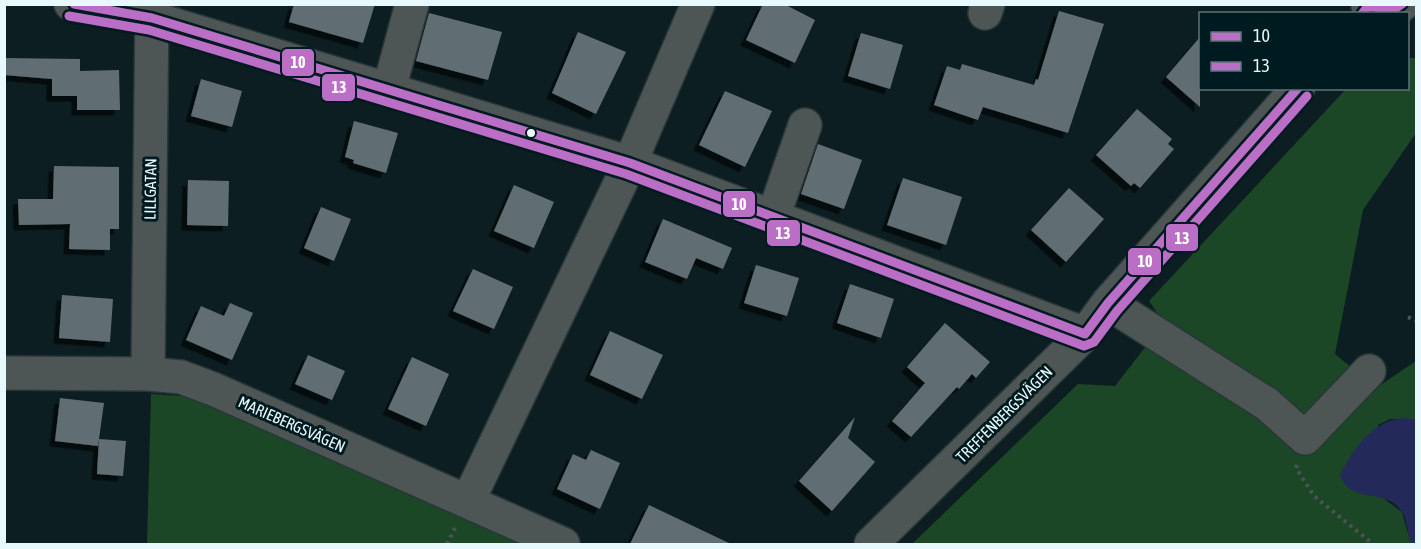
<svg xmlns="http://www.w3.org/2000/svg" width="1421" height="549" viewBox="0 0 1421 549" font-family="'Asap Condensed',sans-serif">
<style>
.green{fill:#1c4726}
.water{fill:#232a59}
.building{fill:#616d72;filter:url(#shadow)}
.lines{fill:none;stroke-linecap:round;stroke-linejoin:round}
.minor-casing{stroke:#28373a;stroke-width:36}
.path{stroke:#4c5455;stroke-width:4;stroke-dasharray:3 4.5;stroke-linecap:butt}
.minor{stroke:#4e5555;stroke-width:33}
.bus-1-casing{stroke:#001b20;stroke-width:14}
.bus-2-casing{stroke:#001b20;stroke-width:14}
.bus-1{stroke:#bb6ec6;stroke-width:9}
.bus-2{stroke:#bb6ec6;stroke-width:9}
.bus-dot{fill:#e7f9fc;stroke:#001b20;stroke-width:2}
.labels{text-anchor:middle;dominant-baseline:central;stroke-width:6;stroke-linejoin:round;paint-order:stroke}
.street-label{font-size:16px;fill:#e7f9fc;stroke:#001b20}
.line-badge{stroke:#001b20;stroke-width:2}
.badge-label{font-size:16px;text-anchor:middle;font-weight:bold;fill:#fff}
</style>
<defs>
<filter id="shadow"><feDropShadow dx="-5.5" dy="5.5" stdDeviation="0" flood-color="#0009"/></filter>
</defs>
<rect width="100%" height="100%" fill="#0c1e21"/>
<path class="green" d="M1408 58H1416V133L1363 210 1335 354 1376 388 1416 361V420L1390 419 1378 425 1383 498 1402 512 1411 544H912L1078 384 1115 386 1164 323 1149 301 1346 89 1408 88Z
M151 394 212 398 542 544H147Z"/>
<path class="water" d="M1405 418 1416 420V544H1411C1407 535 1408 520 1402 512 1387 487 1350 505 1340 475 1354 448 1372 420 1405 418Z"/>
<path class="building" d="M294 4H375L363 43 289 22Z
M763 4H784L815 20 795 63 746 40Z
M1059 11 1104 24 1068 133 983 107 978 120 934 105 947 66 960 70 962 64 1034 85 1036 79 1038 80Z
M429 13 502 32 488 80 416 61Z
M578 32 626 52 596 114 552 93Z
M861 33 903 45 890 89 848 76Z
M1200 37V107L1166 77Z
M4 58 80 59V71L119 70 120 110H77V96H52V79L4 75Z
M201 79 242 91 232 127 191 116Z
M725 91 772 111 745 167 699 145Z
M1137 109 1172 139 1168 144 1174 149 1140 188 1134 183 1131 186 1096 155Z
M354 121 398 133 386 173 353 163 354 160 345 157Z
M818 144 862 160 844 209 801 194Z
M54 166 119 167V229H110V250L69 249 70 224 19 225 18 199H53Z
M903 178 962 197 946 245 887 225Z
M188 180 229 181 228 226 187 225Z
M514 185 554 202 534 248 494 231Z
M1069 188 1104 219 1066 262 1031 230Z
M321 207 351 219 334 261 304 248Z
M663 219 732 248 723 269 696 258 687 279 645 262Z
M756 265 799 278 787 316 744 303Z
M473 269 513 287 494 329 453 311Z
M850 284 894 299 881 338 837 323Z
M62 295 113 299 110 342 59 338Z
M230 303 253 313 232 360 186 340 201 306 224 316Z
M945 323 990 362 976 378 972 374 959 389 957 387 911 437 892 421 925 383 907 367Z
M610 331 663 355 642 399 590 375Z
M308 355 345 371 332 400 295 384Z
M412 357 449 374 426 426 388 409Z
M60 398 104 403 98 446 55 441Z
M855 417 848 438 875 462 832 511 799 481Z
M99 439 126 441 123 476 97 474Z
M591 450 620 463 600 509 557 489 573 454 586 460Z
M649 505 731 544H630Z"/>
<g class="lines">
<g class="minor-casing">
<path id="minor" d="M71 4 152 18 630 163 1085 334
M1368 6 1393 10 1403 4
M985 13 988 4
M389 89 412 4
M773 217 805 125
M1108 303 1267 404 1305 438 1369 371
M4 373 148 374 181 377 213 389 563 544
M148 374 152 4
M468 501 630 163 698 4
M871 544 1085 334 1108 303 1298 88"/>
</g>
<path class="path" d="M1408 317 1416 321
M1297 465 1296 468 1314 496 1373 544
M447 544 455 528"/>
<use href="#minor" class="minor"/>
<g class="bus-1-casing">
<path id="bus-1" d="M74 4 152 18 630 163 1085 334 1108 303 1298 88
M1362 14 1368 6 1393 10 1402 4"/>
</g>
<g class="bus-2-casing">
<path id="bus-2" d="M69 16 149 30 626 174 1084 346 1094 342 1117 311 1307 96"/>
</g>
<use href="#bus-1" class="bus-1"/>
<use href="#bus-2" class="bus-2"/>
</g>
<circle class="bus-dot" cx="531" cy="133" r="5"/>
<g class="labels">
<g class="street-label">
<text transform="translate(150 189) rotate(-89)">LILLGATAN</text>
<text transform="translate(1004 414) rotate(-45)">TREFFENBERGSVÄGEN</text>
<text transform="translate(292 424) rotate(24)">MARIEBERGSVÄGEN</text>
</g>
</g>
<g class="line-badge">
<rect x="281" y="48" width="34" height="29" rx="6" fill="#bb6ec6"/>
<rect x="321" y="73" width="35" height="29" rx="6" fill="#bb6ec6"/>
<rect x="722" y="190" width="34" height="28" rx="6" fill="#bb6ec6"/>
<rect x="766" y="219" width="35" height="28" rx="6" fill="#bb6ec6"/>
<rect x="1165" y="223" width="34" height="29" rx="6" fill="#bb6ec6"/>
<rect x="1127" y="247" width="35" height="29" rx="6" fill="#bb6ec6"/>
</g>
<g class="badge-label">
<text x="298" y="68">10</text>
<text x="339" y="93">13</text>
<text x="739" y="210">10</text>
<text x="783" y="239">13</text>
<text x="1182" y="244">13</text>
<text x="1145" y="267">10</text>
</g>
<rect width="1421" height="549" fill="none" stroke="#e7f9fc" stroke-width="12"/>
<rect x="1199" y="12" width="210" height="78" fill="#001b20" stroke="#5c7478" stroke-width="1.5"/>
<rect x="1211" y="32" width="30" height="9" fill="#bb6ec6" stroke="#5c7478" stroke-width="1.5"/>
<text x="1253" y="42" font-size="18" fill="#e7f9fc">10</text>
<rect x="1211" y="62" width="30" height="9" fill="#bb6ec6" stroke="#5c7478" stroke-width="1.5"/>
<text x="1253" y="72" font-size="18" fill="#e7f9fc">13</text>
</svg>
